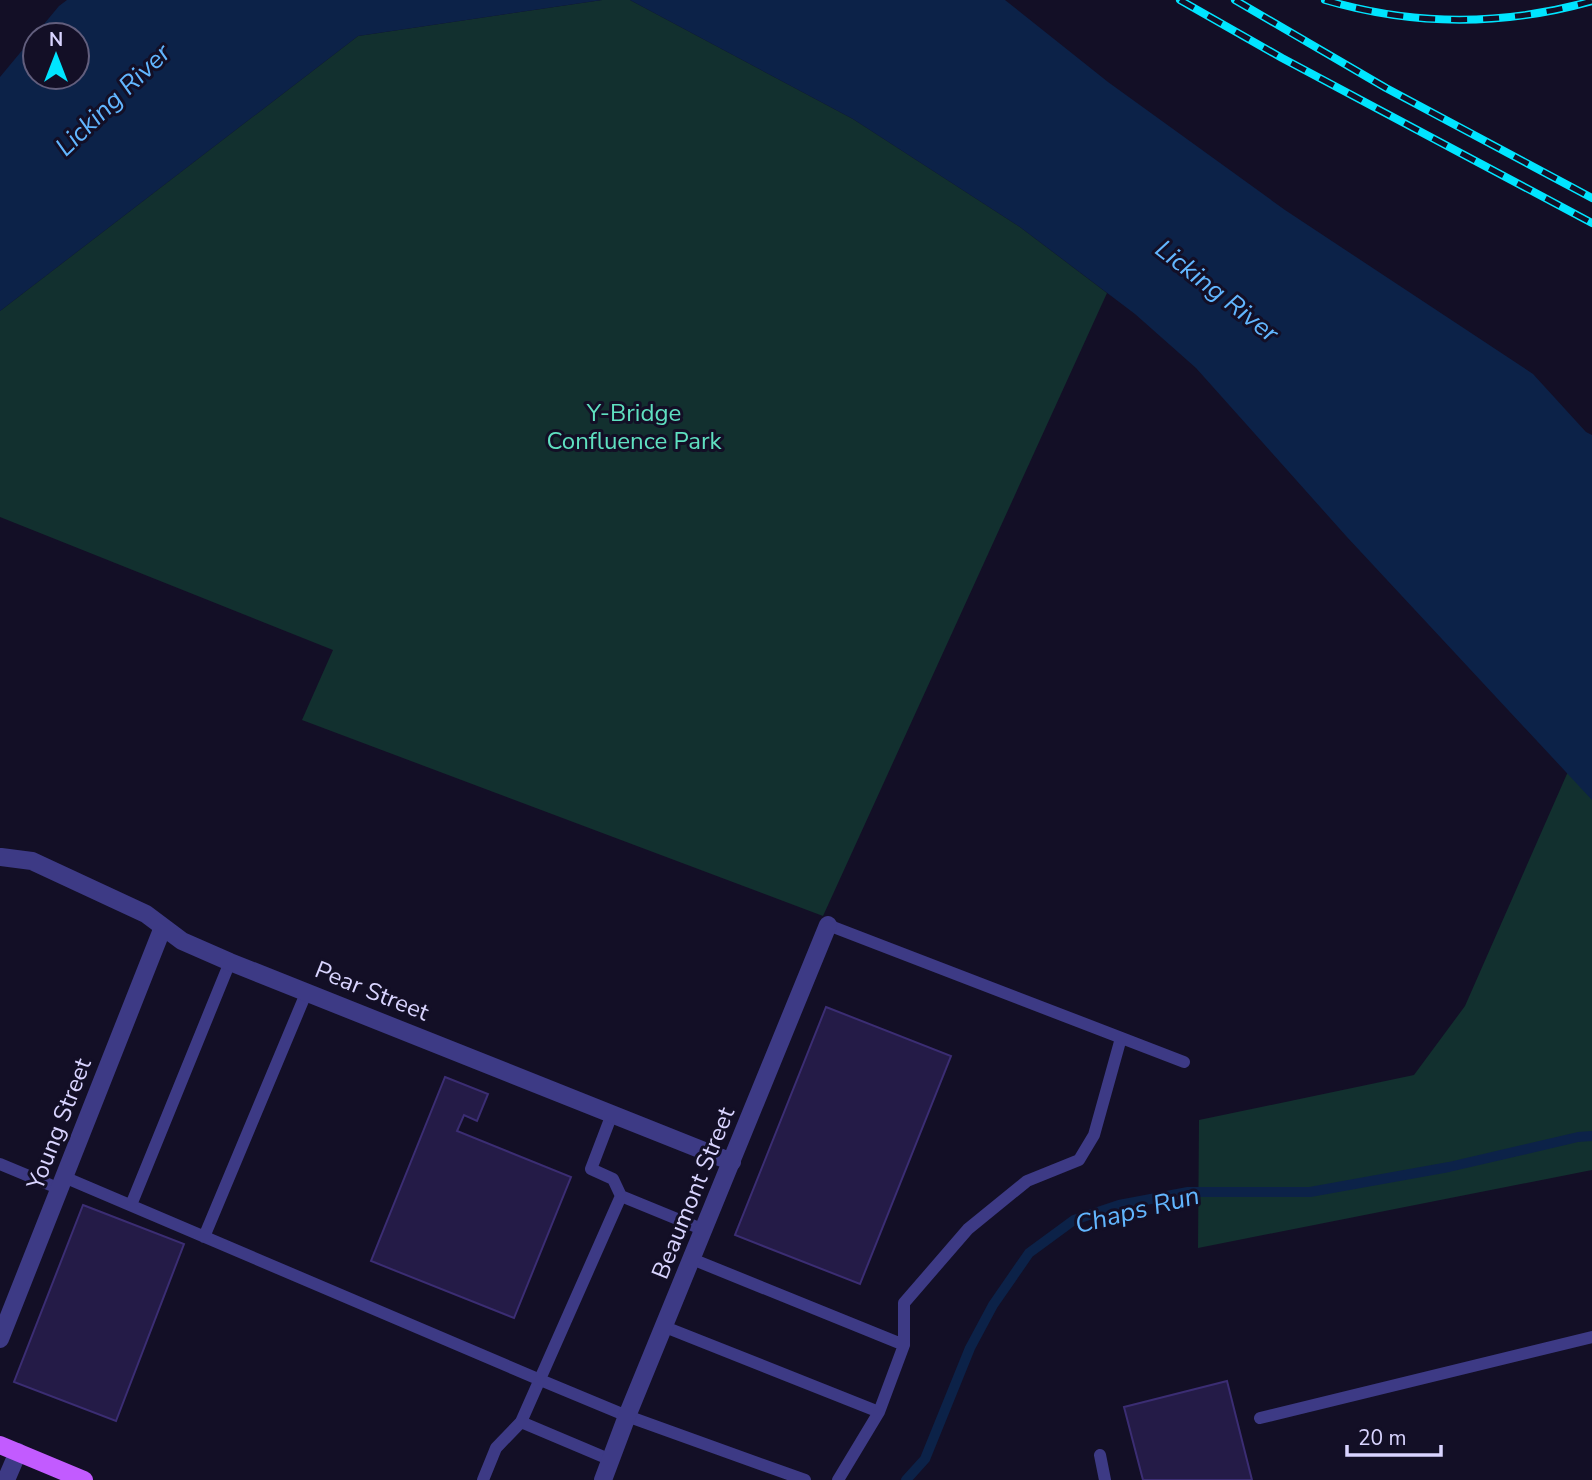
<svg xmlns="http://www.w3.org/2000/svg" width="1592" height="1480" viewBox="0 0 1592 1480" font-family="'Nunito Sans',sans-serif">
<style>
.green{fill:#12302f}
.water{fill:#0c2248;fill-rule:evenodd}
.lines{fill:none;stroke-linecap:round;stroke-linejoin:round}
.stream{stroke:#0c2248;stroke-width:10}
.building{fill:#241b47;stroke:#3b2d73;stroke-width:2}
.lane{stroke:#3d3a85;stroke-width:12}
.street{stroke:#3d3a85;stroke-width:18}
.primary{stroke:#c25bff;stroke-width:18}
.rail-casing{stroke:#00e5ff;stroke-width:8}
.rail{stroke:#130f26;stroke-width:5;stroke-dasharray:16;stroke-linecap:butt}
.labels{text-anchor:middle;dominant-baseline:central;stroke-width:6;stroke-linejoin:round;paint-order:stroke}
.park-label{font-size:24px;fill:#5fe0c0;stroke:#130f26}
.street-label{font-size:24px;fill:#d9d4ff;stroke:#130f26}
.water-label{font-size:26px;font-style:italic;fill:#62b6ff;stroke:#130f26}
</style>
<rect width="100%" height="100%" fill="#130f26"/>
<path class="green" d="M602 0H630L853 119 1020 227 1107 293 823 916 302 720 333 650 0 517V311L358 36Z
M1592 717V1170L1198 1248 1199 1120 1414 1075 1465 1006Z"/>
<path class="water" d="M67 0H602L358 36 0 311V77L59 6ZM77 35V77H35V35Z
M630 0H1005L1108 82 1285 210 1533 374 1586 432 1592 435V800L1347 537 1196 368 1135 314 1020 227 853 119Z"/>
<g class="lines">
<path class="stream" d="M906 1480 925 1459 970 1348 993 1305 1029 1253 1074 1220 1119 1205 1188 1192H1310L1449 1167 1578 1137 1592 1136"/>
</g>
<path class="building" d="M826 1007 951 1056 860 1284 735 1235Z
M445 1077 488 1094 477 1121 464 1115 457 1131 571 1177 514 1318 371 1261Z
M83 1205 184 1244 116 1421 14 1382Z
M1227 1381 1252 1480H1143L1124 1407Z"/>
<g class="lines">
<path class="lane" d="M828 925 1184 1062
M0 1164 60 1189
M64 1177 538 1379 627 1416 805 1480
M621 1196 704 1230
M131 1205 230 962
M204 1237 307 991
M692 1259 904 1345
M665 1327 879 1412
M1260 1418 1592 1337
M521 1422 621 1196 613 1179 591 1169 612 1114
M1100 1455 1105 1480
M483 1480 496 1448 521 1422 611 1460
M838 1480 879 1412 904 1345V1303L968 1229 1027 1181 1079 1160 1094 1135 1121 1038"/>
<path class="street" d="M1 857 32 861 146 914 182 941 230 962 732 1162
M0 1339 163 927
M6 1480 18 1452
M603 1480 627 1416 828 925"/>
<path class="primary" d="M0 1445 84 1480"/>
<g class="rail-casing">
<path id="rail" d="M1180 0 1282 58 1592 223
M1235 0 1386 88 1592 198
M1325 0C1413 26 1503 26 1592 1"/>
</g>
<use href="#rail" class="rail"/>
</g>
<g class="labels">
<g class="park-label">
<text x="634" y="413">Y-Bridge<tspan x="634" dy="28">Confluence Park</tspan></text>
</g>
<g class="street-label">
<text transform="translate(372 991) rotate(22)">Pear Street</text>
<text transform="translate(59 1124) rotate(-69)">Young Street</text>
<text transform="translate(693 1193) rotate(-68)">Beaumont Street</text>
</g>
<g class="water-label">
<text transform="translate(113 100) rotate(-44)">Licking River</text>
<text transform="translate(1217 291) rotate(38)">Licking River</text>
<text transform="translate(1137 1210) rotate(-14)">Chaps Run</text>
</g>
</g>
<g transform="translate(56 56)"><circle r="33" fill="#130f26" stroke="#625e7d" stroke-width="2"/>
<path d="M0-5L12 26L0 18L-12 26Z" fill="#00e5ff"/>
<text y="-10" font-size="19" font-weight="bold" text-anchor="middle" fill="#d9d4ff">N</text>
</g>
<path d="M1347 1445v10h94v-10" fill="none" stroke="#d9d4ff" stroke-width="3.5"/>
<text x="1358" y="1445" font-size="21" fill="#d9d4ff" stroke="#130f26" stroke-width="5" paint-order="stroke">20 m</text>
</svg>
